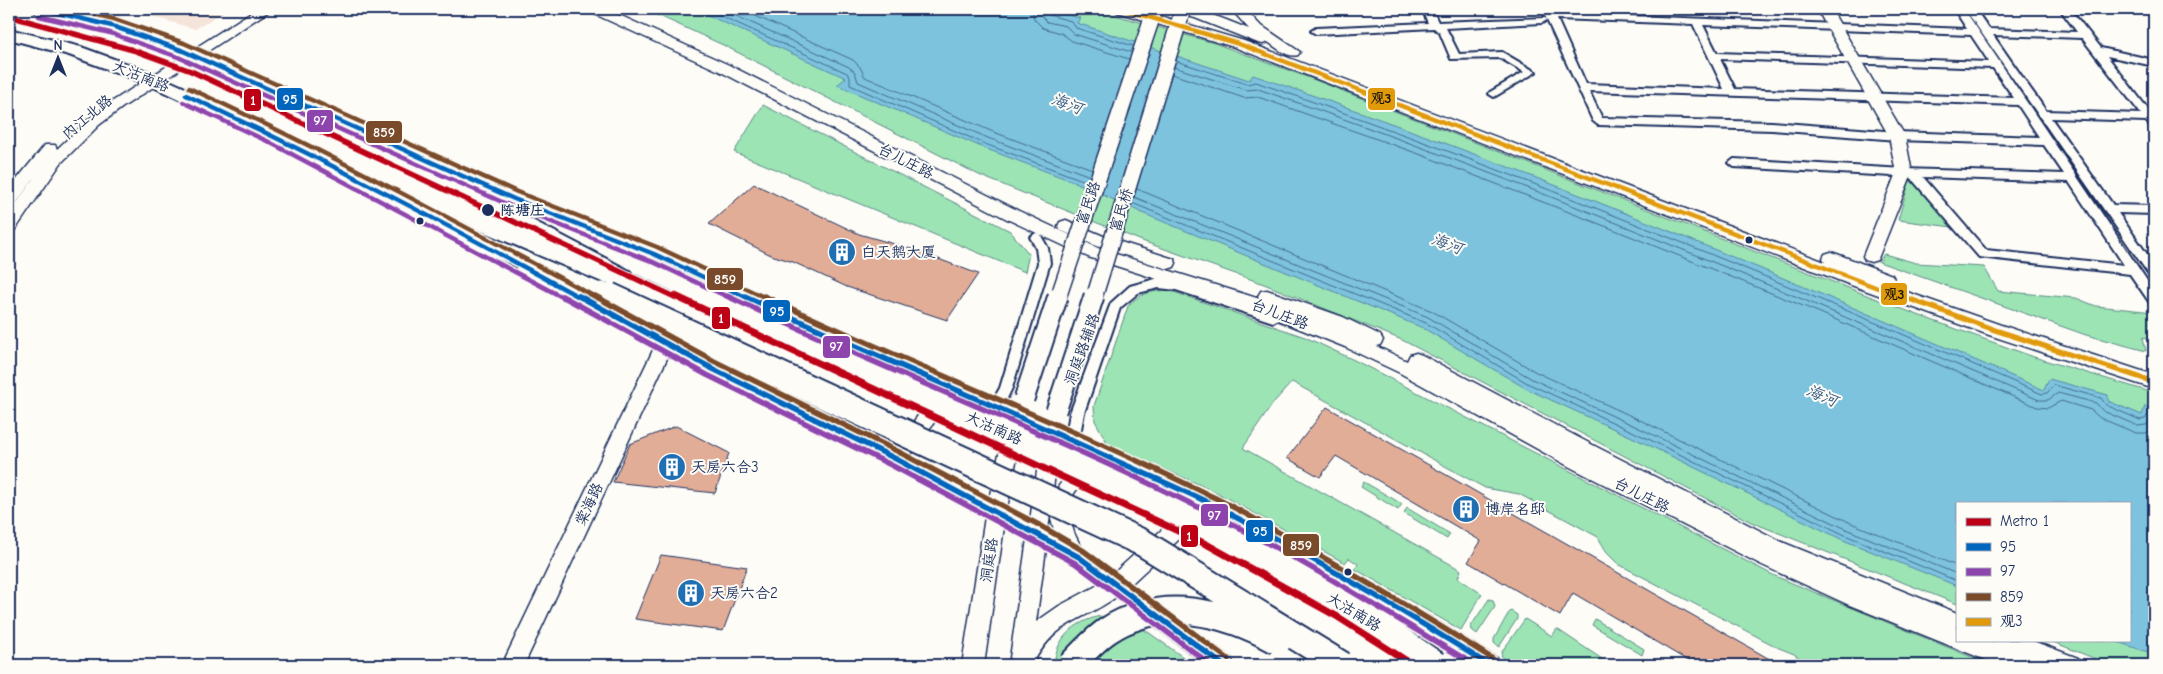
<svg xmlns="http://www.w3.org/2000/svg" width="2163" height="674" viewBox="0 0 2163 674" font-family="'Comic Neue','LXGW WenKai TC',sans-serif">
<style>
.built{fill:#f5e4da}
.green{fill:#9ce4b3;stroke:#5c8a88}
.water{fill:#7dc3de;stroke:#5688ab}
.lines{fill:none;stroke-linecap:round;stroke-linejoin:round}
.shore{stroke:#426a91;stroke-width:1}
.building{fill:#e2ad97;stroke:#1b2f5e}
.street-casing{stroke:#1b2f5e;stroke-width:4}
.secondary-casing{stroke:#1b2f5e;stroke-width:3}
.primary-casing{stroke:#1b2f5e;stroke-width:4}
.highway-casing{stroke:#1b2f5e;stroke-width:4}
.street{fill:#fdfcf7;fill-rule:evenodd}
.secondary{fill:#fdfcf7;fill-rule:evenodd}
.primary{fill:#fdfcf7;fill-rule:evenodd}
.highway{fill:#fdfcf7;fill-rule:evenodd}
.secondary-bridge-far1-casing{stroke:#1b2f5e;stroke-width:18;stroke-linecap:butt}
.secondary-bridge-casing{stroke:#1b2f5e;stroke-width:23;stroke-linecap:butt}
.highway-bridge-far1-casing{stroke:#1b2f5e;stroke-width:24;stroke-linecap:butt}
.highway-bridge-casing{stroke:#1b2f5e;stroke-width:30;stroke-linecap:butt}
.secondary-bridge-far1{stroke:#fdfcf7;stroke-width:15}
.secondary-bridge{stroke:#fdfcf7;stroke-width:19}
.highway-bridge-far1{stroke:#fdfcf7;stroke-width:21}
.highway-bridge{stroke:#fdfcf7;stroke-width:26}
.bus-1-far1-casing{stroke:#fdfcf7;stroke-width:8}
.bus-1-casing{stroke:#fdfcf7;stroke-width:9}
.bus-2-far1-casing{stroke:#fdfcf7;stroke-width:8}
.bus-2-casing{stroke:#fdfcf7;stroke-width:9}
.bus-3-far1-casing{stroke:#fdfcf7;stroke-width:8}
.bus-3-casing{stroke:#fdfcf7;stroke-width:9}
.bus-4-far1-casing{stroke:#fdfcf7;stroke-width:8}
.bus-4-casing{stroke:#fdfcf7;stroke-width:9}
.bus-1-far1{stroke:#0065bd;stroke-width:4.5}
.bus-1{stroke:#0065bd;stroke-width:5.5}
.bus-2-far1{stroke:#8e44ad;stroke-width:4.5}
.bus-2{stroke:#8e44ad;stroke-width:5.5}
.bus-3-far1{stroke:#7a4b2a;stroke-width:4.5}
.bus-3{stroke:#7a4b2a;stroke-width:5.5}
.bus-4-far1{stroke:#e19a09;stroke-width:4.5}
.bus-4{stroke:#e19a09;stroke-width:5.5}
.metro-1-far1-casing{stroke:#fdfcf7;stroke-width:9}
.metro-1-casing{stroke:#fdfcf7;stroke-width:11}
.metro-1-far1{stroke:#bd0016;stroke-width:5.5}
.metro-1{stroke:#bd0016;stroke-width:7}
.stop-dot{fill:#1b2f5e;stroke:#fdfcf7;stroke-width:2}
.labels{text-anchor:middle;dominant-baseline:central;stroke-width:4;stroke-linejoin:round;paint-order:stroke}
.street-label{font-size:15px;fill:#1b2f5e;stroke:#fdfcf7}
.stop-label{font-size:15px;font-weight:bold;fill:#1b2f5e;stroke:#fdfcf7;text-anchor:start}
.poi-label{font-size:15px;fill:#1b2f5e;stroke:#fdfcf7;text-anchor:start}
.water-label{font-size:16px;font-style:italic;fill:#385b84;stroke:#fdfcf7}
.line-badge{stroke:#fdfcf7;stroke-width:2}
.badge-label{font-size:14px;text-anchor:middle;font-weight:bold;fill:#fff}
.pale-badge-label{font-size:14px;text-anchor:middle;font-weight:bold;fill:#111}
</style>
<rect width="100%" height="100%" fill="#fdfcf7"/>
<filter id="ink" filterUnits="userSpaceOnUse"><feTurbulence type="fractalNoise" baseFrequency=".02" numOctaves="2"/><feDisplacementMap in="SourceGraphic" scale="10" xChannelSelector="R" yChannelSelector="G"/><feConvolveMatrix kernelMatrix="1 2 1 2 8 2 1 2 1" color-interpolation-filters="sRGB"/></filter>
<g filter="url(#ink)">
<path class="built" d="M127 9H229L195 29Z"/>
<path class="green" d="M644 9H1094L1214 43 1315 80 1923 317 2034 357 2154 393V665H2111L2048 640H2129V503H1957V604L1751 522 1402 340 1264 284 1142 241 981 176 723 45Z
M763 105 1010 231 1029 254 1025 272 734 152Z
M1910 179 1952 227 1898 220Z
M1884 254 1916 263 1984 267 1998 291 2076 298 2096 306 2154 312V340L2143 337 2146 351 2086 335 1879 262Z
M1168 290 1305 337 1354 360 1775 576 1991 665H1809L1794 654 1779 648 1618 564 1607 553 1598 537 1519 494 1485 488 1292 382 1274 402 1243 448 1461 570 1458 578 1482 594 1461 630 1355 569 1358 564 1349 558 1345 563 1214 491 1108 444 1095 421 1094 406 1128 306C1139 293 1153 291 1168 290Z
M1364 482 1402 504 1398 510 1361 487Z
M1407 508 1450 534 1447 539 1404 513Z
M1489 599 1493 600 1495 607 1477 634 1472 630 1471 626Z
M1511 611 1517 615V619L1499 647 1494 643V639L1508 614Z
M1100 616 1124 620 1148 632 1194 665H1054C1056 638 1074 622 1100 616Z
M1525 619 1552 636 1557 629 1611 665H1510L1503 661 1501 653Z
M1595 619 1644 649 1642 655 1592 625Z"/>
<path class="water" d="M694 9H1042L1080 18 1077 23 1249 80 1253 75C1522 165 1784 277 2044 390L2049 379 2108 395V401L2142 415 2145 406 2154 409V654L2111 640H2129V503H1957V586L1843 540 1634 438 1527 389 1423 328 1147 215 1077 183 984 148 837 85 846 78Z"/>
<g class="lines">
<path class="shore" d="M706 9 847 73 850 77V85L985 144 1088 182
M721 9 849 67 855 72 858 82 988 138 1090 176
M740 9 853 60 860 67 865 77 991 131 1092 169
M1032 9 1034 19 1043 28 1061 33 1072 41 1129 59
M1040 9 1042 17 1047 22 1066 26 1074 34 1131 52
M1046 9 1049 15 1071 21 1076 28 1133 46
M1176 61 1247 84 1256 82C1523 174 1783 282 2042 394L2047 393 2054 385 2101 398 2106 405 2140 420 2145 419 2149 413H2154
M1174 67 1246 90 1258 89C1524 180 1781 289 2039 400H2048L2058 393 2096 403 2103 411 2138 426 2146 425 2154 419
M1172 74 1244 98 1258 97 1419 154 1615 230 1818 312 2037 407 2048 408 2061 401 2091 410 2100 418 2136 433H2146L2154 429
M1137 189 1432 311 1536 372 1642 421 1851 523 1957 566
M1134 197 1428 317 1532 379 1639 428 1848 530 1957 574
M1132 203 1426 323 1529 384 1636 433 1845 535 1957 581"/>
</g>
<path class="building" d="M754 184 859 234 912 249 978 274 947 320 847 287 793 262 771 255 709 224Z
M1327 407 1780 665H1695L1573 593 1560 616 1468 562 1481 541 1336 456 1320 477 1287 458Z
M676 426 729 453 715 493 613 482 630 444Z
M661 555 747 567 723 631 635 619Z"/>
<g class="lines">
<g class="street-casing">
<path id="street" d="M1422 9H1432L1438 22 1545 18 1547 20 1542 23 1446 28 1459 54 1502 52 1536 72 1494 97 1489 94 1490 92 1524 72 1500 58 1451 59 1440 33 1434 28 1316 34 1311 31 1316 28 1428 23Z
M1542 9H1552L1554 13 1967 29 1954 9H1964L2154 291V305L2150 303 2130 274 1979 257 1910 177 1734 167 1729 163 1734 159 1904 169 2064 174 2044 145 1897 140 1772 130 1598 125 1593 121ZM1557 19 1693 24 1724 89 1586 84ZM1703 25 1971 35 1989 62 1717 53ZM1720 59 1993 68 2014 98 1735 89ZM1589 91 2018 105 2039 137 1897 132 1772 122 1602 118ZM1923 177 2069 182 2124 265 1986 250Z
M1965 9H1975L1989 29 2077 32 2060 9H2070L2101 48 2154 60V66L2107 56 2154 117V127L2150 126 2146 121 2051 118 2113 205 2154 206V214L2118 213 2154 264V277L2150 276ZM1993 35 2082 38 2141 114 2046 111Z
M1036 233 1040 234 1048 248 1050 263 1012 388 1001 411 996 412 991 411 989 407 1000 388 1038 263 1036 248 1030 237Z
M1159 278 1176 281 1277 314 1279 317 1277 320 1273 322 1176 290 1159 288 1138 293 1120 308 1084 413 1079 440 1077 444 1072 446 1067 444 1065 440 1070 413 1111 303 1130 286Z"/>
</g>
<g class="secondary-casing">
<path id="secondary" d="M256 9H272L123 107 99 125 61 163 15 230 9 232V214L39 171 15 205 9 207V189L45 145H55L57 149 89 119 113 101Z
M588 9H606L729 65 1019 211 1100 249 1260 299 1258 296 1261 291 1267 290 1343 317 1380 335 1383 340 1380 345 1376 346 1407 361 1410 355 1416 353 1422 355 1587 442 1782 542 1957 613V640H1986L1993 643 1992 640H2030L2078 658 2081 665H2043L2032 661 2034 665H1998L1847 604 1760 564 1570 467 1400 373 1345 347 1245 307 1088 257 1007 219 719 71 590 12Z
M1115 9H1136L1244 41 1825 262 1823 258 1825 254 1831 252 1837 254 1892 275 1894 279 1892 283 1887 285 2001 325 2154 375V389L1989 335 1851 285 1234 47 1117 12Z
M1170 9C1199 7 1223 19 1249 29L1231 9H1245L1259 24 1300 52 1298 55C1287 58 1277 48 1268 42L1263 44 1258 43 1195 18 1172 12Z
M1817 9H1831L1905 136 1912 173 1879 256 1877 260 1871 262 1865 260 1863 256 1896 173 1889 136Z
M568 214 660 250 830 328 1024 410 1213 496 1329 559 1429 616 1497 658 1500 665H1470L1315 571 1202 510 1204 513 1201 519 1131 584 1231 658 1234 665H1206L1116 597C1078 624 1057 619 1032 665H1009L1027 539 1004 527 984 665H962L985 517 889 465 669 354 524 665H502L655 346 518 271 516 267 518 263 524 261 530 263 717 363 893 449 938 389 818 338 648 258 562 224 560 220 562 216ZM953 396 1011 420 1007 422 1005 427 989 499 909 457ZM1023 426 1046 437 1041 443 1030 521 1007 508ZM1059 443 1193 505 1187 507 1115 572C1106 565 1092 558 1084 550 1070 532 1061 499 1083 484 1089 480 1098 479 1105 477L1108 471 1105 465C1081 457 1062 478 1052 497ZM1050 514 1055 534 1048 530ZM1046 549 1072 563 1100 584 1059 606 1036 622Z
M1066 220 1108 238 1174 259 1176 263 1174 267 1168 269 1096 246 1060 230 1058 226 1060 222Z"/>
</g>
<g class="primary-casing">
<path id="primary" d="M33 9C85 6 138 30 187 46L189 50 187 54H175L107 30 36 12Z
M9 29 81 47 160 76 162 80 160 84 154 85 148 84 69 55 9 39Z"/>
</g>
<g class="highway-casing">
<path id="highway" d="M181 44 522 194 648 258 651 264 648 270 640 272 632 270 506 204 174 54 171 50 174 46Z
M154 74 277 129 479 232 609 287 613 293 609 299 601 302 593 299 463 244 263 139 147 84 144 80 147 76Z"/>
</g>
<use href="#street" class="street"/>
<use href="#secondary" class="secondary"/>
<use href="#primary" class="primary"/>
<use href="#highway" class="highway"/>
<g class="secondary-bridge-far1-casing">
<path id="secondary-bridge-far1" d="M1058 298 1155 9
M1094 298 1183 9"/>
</g>
<g class="secondary-bridge-casing">
<path id="secondary-bridge" d="M1024 399 1058 296
M1056 411 1094 296"/>
</g>
<g class="highway-bridge-far1-casing">
<path id="highway-bridge-far1" d="M640 264 712 298
M601 293 611 298"/>
</g>
<g class="highway-bridge-casing">
<path id="highway-bridge" d="M609 296 1143 543 1342 665
M709 296 1165 506 1307 584 1388 632 1436 665
M1071 665C1082 653 1093 641 1107 631 1161 595 1226 612 1278 641"/>
</g>
<use href="#secondary-bridge-far1" class="secondary-bridge-far1"/>
<use href="#secondary-bridge" class="secondary-bridge"/>
<use href="#highway-bridge-far1" class="highway-bridge-far1"/>
<use href="#highway-bridge" class="highway-bridge"/>
<g class="bus-1-far1-casing">
<path id="bus-1-far1" d="M41 9 112 26 181 50 514 199 654 254 748 298
M186 95C320 157 451 227 581 298"/>
</g>
<g class="bus-1-casing">
<path id="bus-1" d="M579 296 711 368 896 459 1079 557 1223 665
M745 296C867 353 991 403 1112 459 1144 473 1176 487 1207 502 1303 552 1397 607 1489 665"/>
</g>
<g class="bus-2-far1-casing">
<path id="bus-2-far1" d="M39 16 110 33 178 57 511 206 651 261 730 298
M183 102 267 141 564 298"/>
</g>
<g class="bus-2-casing">
<path id="bus-2" d="M562 296 707 375 893 466 1075 563 1211 665
M727 296C885 370 1047 432 1202 509 1296 555 1385 612 1475 665"/>
</g>
<g class="bus-3-far1-casing">
<path id="bus-3-far1" d="M72 9 114 19 184 43 517 192 657 247 766 298
M189 88C328 152 463 225 597 298"/>
</g>
<g class="bus-3-casing">
<path id="bus-3" d="M595 296 714 361 899 452 1041 526 1084 551 1228 659
M764 296C911 365 1063 423 1209 495 1235 507 1260 522 1285 536 1355 575 1425 616 1493 659"/>
</g>
<g class="bus-4-far1-casing">
<path id="bus-4-far1" d="M1122 9 1239 44 1904 298"/>
</g>
<g class="bus-4-casing">
<path id="bus-4" d="M1901 296 1995 330 2154 382"/>
</g>
<use href="#bus-1-far1" class="bus-1-far1"/>
<use href="#bus-1" class="bus-1"/>
<use href="#bus-2-far1" class="bus-2-far1"/>
<use href="#bus-2" class="bus-2"/>
<use href="#bus-3-far1" class="bus-3-far1"/>
<use href="#bus-3" class="bus-3"/>
<use href="#bus-4-far1" class="bus-4-far1"/>
<use href="#bus-4" class="bus-4"/>
<g class="metro-1-far1-casing">
<path id="metro-1-far1" d="M9 16 133 50 191 71 677 298"/>
</g>
<g class="metro-1-casing">
<path id="metro-1" d="M675 296 1208 545 1338 617 1413 665"/>
</g>
<use href="#metro-1-far1" class="metro-1-far1"/>
<use href="#metro-1" class="metro-1"/>
</g>
</g>
<defs>
<g id="building-disc" transform="scale(1.4375)"><circle r="9.5" fill="#1f6fb2" stroke="#fdfcf7"/><path d="M-4-6H4V6H1V3H-1V6H-4ZM-2.5-4.3h1.7v1.8h-1.7ZM.8-4.3h1.7v1.8H.8ZM-2.5-1h1.7V.8h-1.7ZM.8-1h1.7V.8H.8Z" fill="#fff"/></g>
</defs>
<g fill-rule="evenodd">
<use href="#building-disc" x="842" y="252"/>
<use href="#building-disc" x="672" y="467"/>
<use href="#building-disc" x="1466" y="509"/>
<use href="#building-disc" x="691" y="593"/>
</g>
<g class="stop-dot">
<circle cx="488" cy="210" r="7"/>
<circle cx="420" cy="221" r="4.5"/>
<circle cx="1749" cy="240" r="4.5"/>
<circle cx="1348" cy="572" r="4.5"/>
</g>
<g class="labels">
<g class="street-label">
<text transform="translate(141 76) rotate(22)">大沽南路</text>
<text transform="translate(87 117) rotate(-40)">内江北路</text>
<text transform="translate(906 161) rotate(27)">台儿庄路</text>
<text transform="translate(1088 203) rotate(-71)">富民路</text>
<text transform="translate(1121 210) rotate(-73)">富民桥</text>
<text transform="translate(1280 314) rotate(21)">台儿庄路</text>
<text transform="translate(1082 349) rotate(-70)">洞庭路辅路</text>
<text transform="translate(994 428) rotate(24)">大沽南路</text>
<text transform="translate(1642 495) rotate(27)">台儿庄路</text>
<text transform="translate(589 504) rotate(-65)">棠海路</text>
<text transform="translate(989 560) rotate(-81)">洞庭路</text>
<text transform="translate(1354 612) rotate(31)">大沽南路</text>
</g>
<g class="stop-label">
<text x="500" y="210">陈塘庄</text>
</g>
<g class="poi-label">
<text x="861" y="252">白天鹅大厦</text>
<text x="691" y="467">天房六合3</text>
<text x="1485" y="509">博岸名邸</text>
<text x="710" y="593">天房六合2</text>
</g>
<g class="water-label">
<text transform="translate(1067 104) rotate(20)">海河</text>
<text transform="translate(1447 244) rotate(20)">海河</text>
<text transform="translate(1822 396) rotate(23)">海河</text>
</g>
</g>
<g class="line-badge">
<rect x="1367" y="87" width="29" height="24" rx="5" fill="#e19a09"/>
<rect x="276" y="87" width="28" height="24" rx="5" fill="#0065bd"/>
<rect x="243" y="88" width="19" height="24" rx="5" fill="#bd0016"/>
<rect x="306" y="109" width="28" height="24" rx="5" fill="#8e44ad"/>
<rect x="365" y="120" width="38" height="24" rx="5" fill="#7a4b2a"/>
<rect x="706" y="267" width="38" height="24" rx="5" fill="#7a4b2a"/>
<rect x="1880" y="282" width="28" height="24" rx="5" fill="#e19a09"/>
<rect x="762" y="299" width="29" height="24" rx="5" fill="#0065bd"/>
<rect x="711" y="306" width="20" height="24" rx="5" fill="#bd0016"/>
<rect x="822" y="335" width="29" height="24" rx="5" fill="#8e44ad"/>
<rect x="1200" y="503" width="29" height="24" rx="5" fill="#8e44ad"/>
<rect x="1245" y="519" width="29" height="24" rx="5" fill="#0065bd"/>
<rect x="1180" y="524" width="19" height="24" rx="5" fill="#bd0016"/>
<rect x="1282" y="533" width="38" height="24" rx="5" fill="#7a4b2a"/>
</g>
<g class="badge-label">
<text x="290" y="104">95</text>
<text x="253" y="105">1</text>
<text x="320" y="125">97</text>
<text x="384" y="137">859</text>
<text x="725" y="284">859</text>
<text x="777" y="316">95</text>
<text x="721" y="323">1</text>
<text x="836" y="351">97</text>
<text x="1214" y="520">97</text>
<text x="1260" y="536">95</text>
<text x="1189" y="541">1</text>
<text x="1301" y="550">859</text>
</g>
<g class="pale-badge-label">
<text x="1381" y="103">观3</text>
<text x="1894" y="299">观3</text>
</g>
<rect width="2163" height="674" fill="none" stroke="#fdfcf7" stroke-width="30"/>
<rect x="15" y="15" width="2133" height="644" fill="none" stroke="#1b2f5e" stroke-width="2" filter="url(#ink)"/>
<rect x="1956" y="502" width="175" height="140" fill="#fdfcf7" stroke="#a3aaba"/>
<rect x="1966" y="518" width="25" height="8" fill="#bd0016" stroke="#a3aaba"/>
<text x="2000" y="526" font-size="15" fill="#1b2f5e">Metro 1</text>
<rect x="1966" y="543" width="25" height="8" fill="#0065bd" stroke="#a3aaba"/>
<text x="2000" y="552" font-size="15" fill="#1b2f5e">95</text>
<rect x="1966" y="568" width="25" height="8" fill="#8e44ad" stroke="#a3aaba"/>
<text x="2000" y="576" font-size="15" fill="#1b2f5e">97</text>
<rect x="1966" y="593" width="25" height="8" fill="#7a4b2a" stroke="#a3aaba"/>
<text x="2000" y="602" font-size="15" fill="#1b2f5e">859</text>
<rect x="1966" y="618" width="25" height="8" fill="#e19a09" stroke="#a3aaba"/>
<text x="2000" y="626" font-size="15" fill="#1b2f5e">观3</text>
<g transform="translate(58 58)" stroke="#fdfcf7" stroke-width="4" paint-order="stroke">
<path d="M0-4L9 19L0 12L-9 19Z" fill="#1b2f5e"/>
<text y="-8" font-size="14" font-weight="bold" text-anchor="middle" fill="#1b2f5e">N</text>
</g>
</svg>
